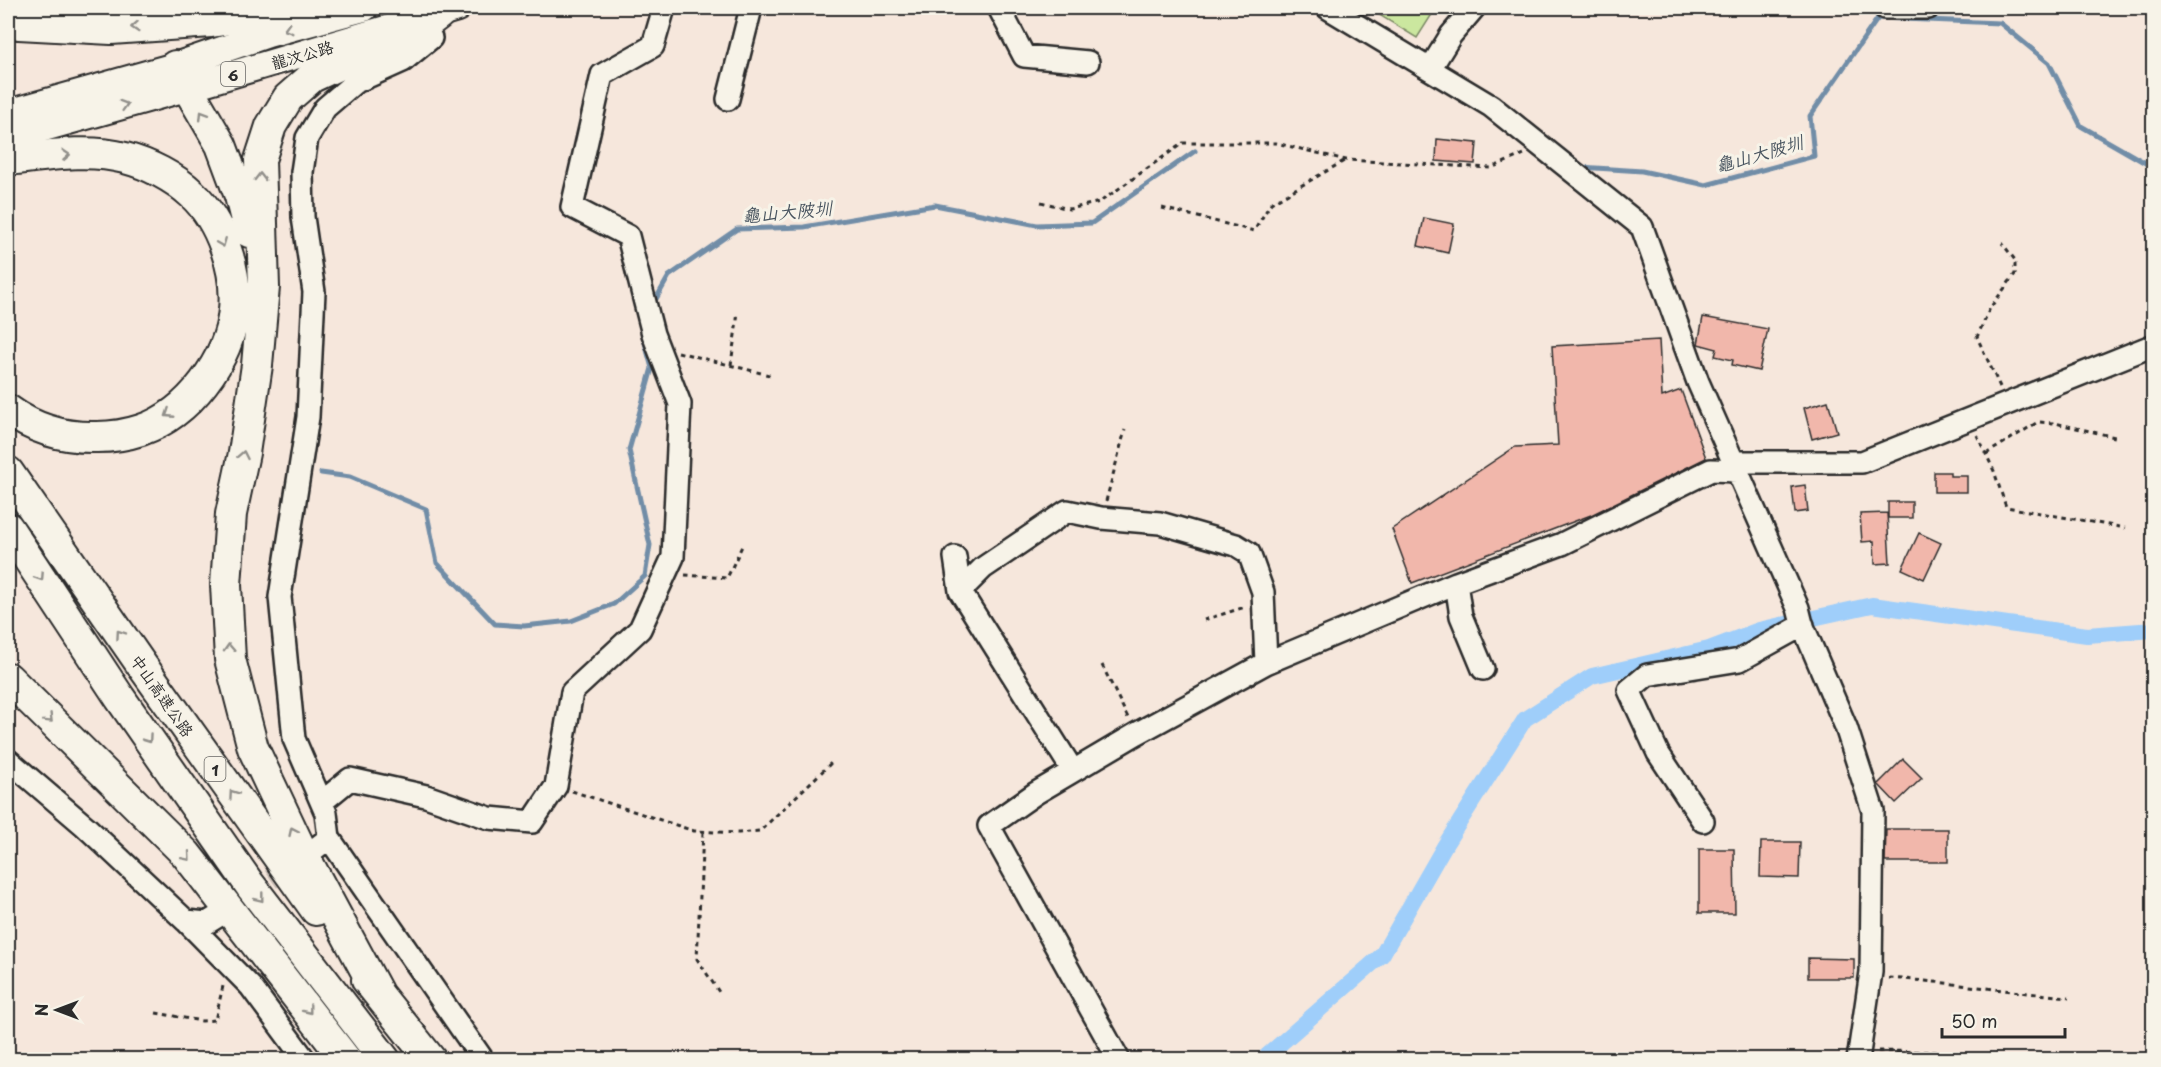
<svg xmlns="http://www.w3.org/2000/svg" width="2161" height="1067" viewBox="0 0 2161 1067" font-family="'Playpen Sans','LXGW WenKai TC',sans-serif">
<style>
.green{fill:#cbe79f;stroke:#7b8965;stroke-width:1.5}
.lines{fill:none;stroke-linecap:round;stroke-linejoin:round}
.stream{stroke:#718da7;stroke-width:5}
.canal{stroke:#9fcefa;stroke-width:16}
.building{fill:#f1b7ab;stroke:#2b2b2b;stroke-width:1.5}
.minor-tunnel{stroke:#cdc1b9;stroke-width:21;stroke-dasharray:21 10;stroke-linecap:butt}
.minor-casing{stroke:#2b2b2b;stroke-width:26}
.major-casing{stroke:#2b2b2b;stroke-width:30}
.highway-casing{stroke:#2b2b2b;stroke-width:34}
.path{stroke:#2b2b2b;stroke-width:3;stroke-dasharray:4.5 4.5;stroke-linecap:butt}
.minor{stroke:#f7f3e8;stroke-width:21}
.major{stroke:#f7f3e8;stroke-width:26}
.highway{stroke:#f7f3e8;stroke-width:30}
.oneway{stroke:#918f8a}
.labels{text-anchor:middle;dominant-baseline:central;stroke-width:6;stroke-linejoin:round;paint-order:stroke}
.shield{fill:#f7f3e8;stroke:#686764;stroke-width:1.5}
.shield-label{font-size:15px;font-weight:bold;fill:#2b2b2b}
.street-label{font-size:16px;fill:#2b2b2b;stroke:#f7f3e8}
.water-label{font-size:18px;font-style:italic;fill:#48545f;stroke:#f7f3e8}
</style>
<rect width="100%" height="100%" fill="#f6e7dc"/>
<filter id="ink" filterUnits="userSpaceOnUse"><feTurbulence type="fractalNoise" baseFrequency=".0167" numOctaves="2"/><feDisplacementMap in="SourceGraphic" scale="12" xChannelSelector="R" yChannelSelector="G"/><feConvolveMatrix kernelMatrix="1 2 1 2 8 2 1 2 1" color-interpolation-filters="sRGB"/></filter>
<g filter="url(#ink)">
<path class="green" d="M1368 8H1436L1417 38Z"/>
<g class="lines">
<path class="stream" d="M1580 167 1642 171 1706 185 1814 156 1810 116 1878 18 2000 23 2049 63 2081 126 2149 165H2154
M652 306 669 276 737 229 804 227 935 205 1037 225 1092 223 1195 151
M321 473 350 477 426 509 437 563 495 624 524 626 571 621 614 604 645 576 650 545 629 450 652 368 644 339"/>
<path class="canal" d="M1262 1060 1382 955 1445 845 1525 719 1592 676 1709 649 1759 630 1872 605 2087 635 2154 630"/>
</g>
<path class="building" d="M1437 139 1477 143 1475 164 1436 161Z
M1424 218 1454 224 1448 253 1418 246Z
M1703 317 1768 329 1759 371 1732 365 1733 360 1715 356 1717 349 1698 344Z
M1659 340 1662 397 1681 390 1706 458 1591 515 1412 583 1392 529 1515 447 1558 445 1552 346Z
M1828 401 1837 432 1812 439 1804 408Z
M1934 472H1950V476H1967V492H1934Z
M1805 485 1808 511 1795 513 1792 487Z
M1888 502H1912V518H1888Z
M1887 513 1890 563 1875 564 1874 541 1862 542 1860 514Z
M1919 533 1941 543 1924 579 1902 569Z
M1903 759 1922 778 1896 803 1878 784Z
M1886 829H1948V862H1885Z
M1761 842H1800L1799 878 1760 877Z
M1699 849H1734L1735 913H1699Z
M1808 958 1854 959V978H1808Z"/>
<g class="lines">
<path class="minor-tunnel" d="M220 915 298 860"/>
<g class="minor-casing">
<path id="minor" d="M999 8 1024 56 1088 62
M1328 8 1491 106 1642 227 1698 382 1798 608 1802 624 1846 727 1873 811 1871 972 1858 1060
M1885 8H1928
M1430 69 1451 35 1474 8
M728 99 751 8
M1733 462H1862L2154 345
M955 557 960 591
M1456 583 1461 616 1483 669
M8 760 85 826 186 921 207 923 220 915
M1073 771 960 591 983 568 1067 511 1101 518 1160 523 1236 545 1249 553 1263 592 1266 663
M322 802 350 779 426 796 489 818 532 822 556 786 572 692 640 629 673 557 680 404 653 334 628 236 572 207 602 75 653 46 664 8
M1703 821 1658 753 1629 690 1647 675 1740 660 1803 625
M329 838 483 1060
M316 848 329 838 326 813 294 739 280 597 308 417 314 292 303 217 302 172 307 138 325 108 354 83 403 61 431 38
M186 921 251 987 305 1060
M1119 1060 989 826 1036 793 1136 734 1266 663 1456 583 1562 544 1711 470 1737 471"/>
</g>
<g class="major-casing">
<path id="major" d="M8 113 175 66 268 34 364 8
M8 138 186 88 457 8"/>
</g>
<g class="highway-casing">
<path id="highway" d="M8 21 19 24 111 29 211 22 297 8
M175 66 221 145 240 196 249 232
M8 160C45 156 87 148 125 158 148 164 174 177 192 194 221 221 238 271 234 310 229 360 189 414 141 430 126 435 112 437 97 437 64 438 34 429 8 410
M8 472 143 667 316 910
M8 528 120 698 250 885 385 1060
M8 678 186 854 346 1060
M367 980 431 1060
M379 995 301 850 253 748 230 659 226 585 231 514 244 453 257 365 264 287 260 160 271 126 288 98 312 77 359 55 401 43 439 14"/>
</g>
<path class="path" d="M1041 202 1069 209 1100 202 1183 143H1276L1346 160 1491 168 1524 154
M1162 208 1254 231 1271 203 1344 161
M678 352 773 376
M731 365 738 312
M2000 387 1977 337 1990 308 2015 274V260L2002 243
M1977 435 1994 471 2006 507 2125 528
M1986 454 2038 422 2055 423 2115 437
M1106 501 1125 430
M685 575 727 578 743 544
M1204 620 1245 607
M1102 665 1129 720
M572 791 694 831 739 833 760 831 831 763
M703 832 697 959 719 992
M1889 978C1950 982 2009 992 2069 997
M156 1013 202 1021 215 1020 223 986
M1878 1051 1939 1052"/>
<use href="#minor" class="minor"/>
<use href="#major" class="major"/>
<use href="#highway" class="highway"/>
</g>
<defs><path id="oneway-chevron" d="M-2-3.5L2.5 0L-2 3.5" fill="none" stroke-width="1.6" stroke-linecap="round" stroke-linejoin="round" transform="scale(1.5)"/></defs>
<g class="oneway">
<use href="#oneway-chevron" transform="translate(135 27) rotate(176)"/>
<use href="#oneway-chevron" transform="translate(288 29) rotate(164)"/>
<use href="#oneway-chevron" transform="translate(124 105) rotate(-16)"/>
<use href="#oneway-chevron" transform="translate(203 115) rotate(-122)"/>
<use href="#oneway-chevron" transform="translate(66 155) rotate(-4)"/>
<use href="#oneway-chevron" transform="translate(260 177) rotate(-90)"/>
<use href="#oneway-chevron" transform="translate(222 243) rotate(68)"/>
<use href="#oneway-chevron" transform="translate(169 414) rotate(147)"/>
<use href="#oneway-chevron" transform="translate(243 455) rotate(-79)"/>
<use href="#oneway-chevron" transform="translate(40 577) rotate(57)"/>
<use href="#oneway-chevron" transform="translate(120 634) rotate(-125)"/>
<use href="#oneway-chevron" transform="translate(229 648) rotate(-93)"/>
<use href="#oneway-chevron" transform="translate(49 719) rotate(45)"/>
<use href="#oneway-chevron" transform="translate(148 739) rotate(55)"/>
<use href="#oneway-chevron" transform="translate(233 794) rotate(-125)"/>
<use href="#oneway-chevron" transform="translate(293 831) rotate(-115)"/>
<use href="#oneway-chevron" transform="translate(187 857) rotate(49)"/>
<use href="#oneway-chevron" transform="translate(260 898) rotate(52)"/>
<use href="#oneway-chevron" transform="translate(308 1010) rotate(52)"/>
</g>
</g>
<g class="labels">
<g class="shield">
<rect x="221" y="62" width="24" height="24" rx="4.5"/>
<rect x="204.5" y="757" width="21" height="24" rx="4.5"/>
</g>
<g class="shield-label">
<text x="233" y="74">6</text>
<text x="215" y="769">1</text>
</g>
<g class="street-label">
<text transform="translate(302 54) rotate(-16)">龍汶公路</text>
<text transform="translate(163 695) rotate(55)">中山高速公路</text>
</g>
<g class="water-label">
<text transform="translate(1759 153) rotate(-16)">龜山大陂圳</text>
<text transform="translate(787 211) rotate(-5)">龜山大陂圳</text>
</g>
</g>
<rect width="2161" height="1067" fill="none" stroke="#f7f3e8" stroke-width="30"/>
<rect x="15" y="15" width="2131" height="1037" fill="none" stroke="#2b2b2b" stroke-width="2" filter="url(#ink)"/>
<g transform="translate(57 1010) rotate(270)" stroke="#f7f3e8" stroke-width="4.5" paint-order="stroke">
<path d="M0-4.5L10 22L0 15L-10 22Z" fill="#2b2b2b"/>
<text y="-9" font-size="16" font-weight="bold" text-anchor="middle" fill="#2b2b2b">N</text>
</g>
<path d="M1942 1028v9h123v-9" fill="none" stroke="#2b2b2b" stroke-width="3"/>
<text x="1951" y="1028" font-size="18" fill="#2b2b2b" stroke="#f7f3e8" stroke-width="4.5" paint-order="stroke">50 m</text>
</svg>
